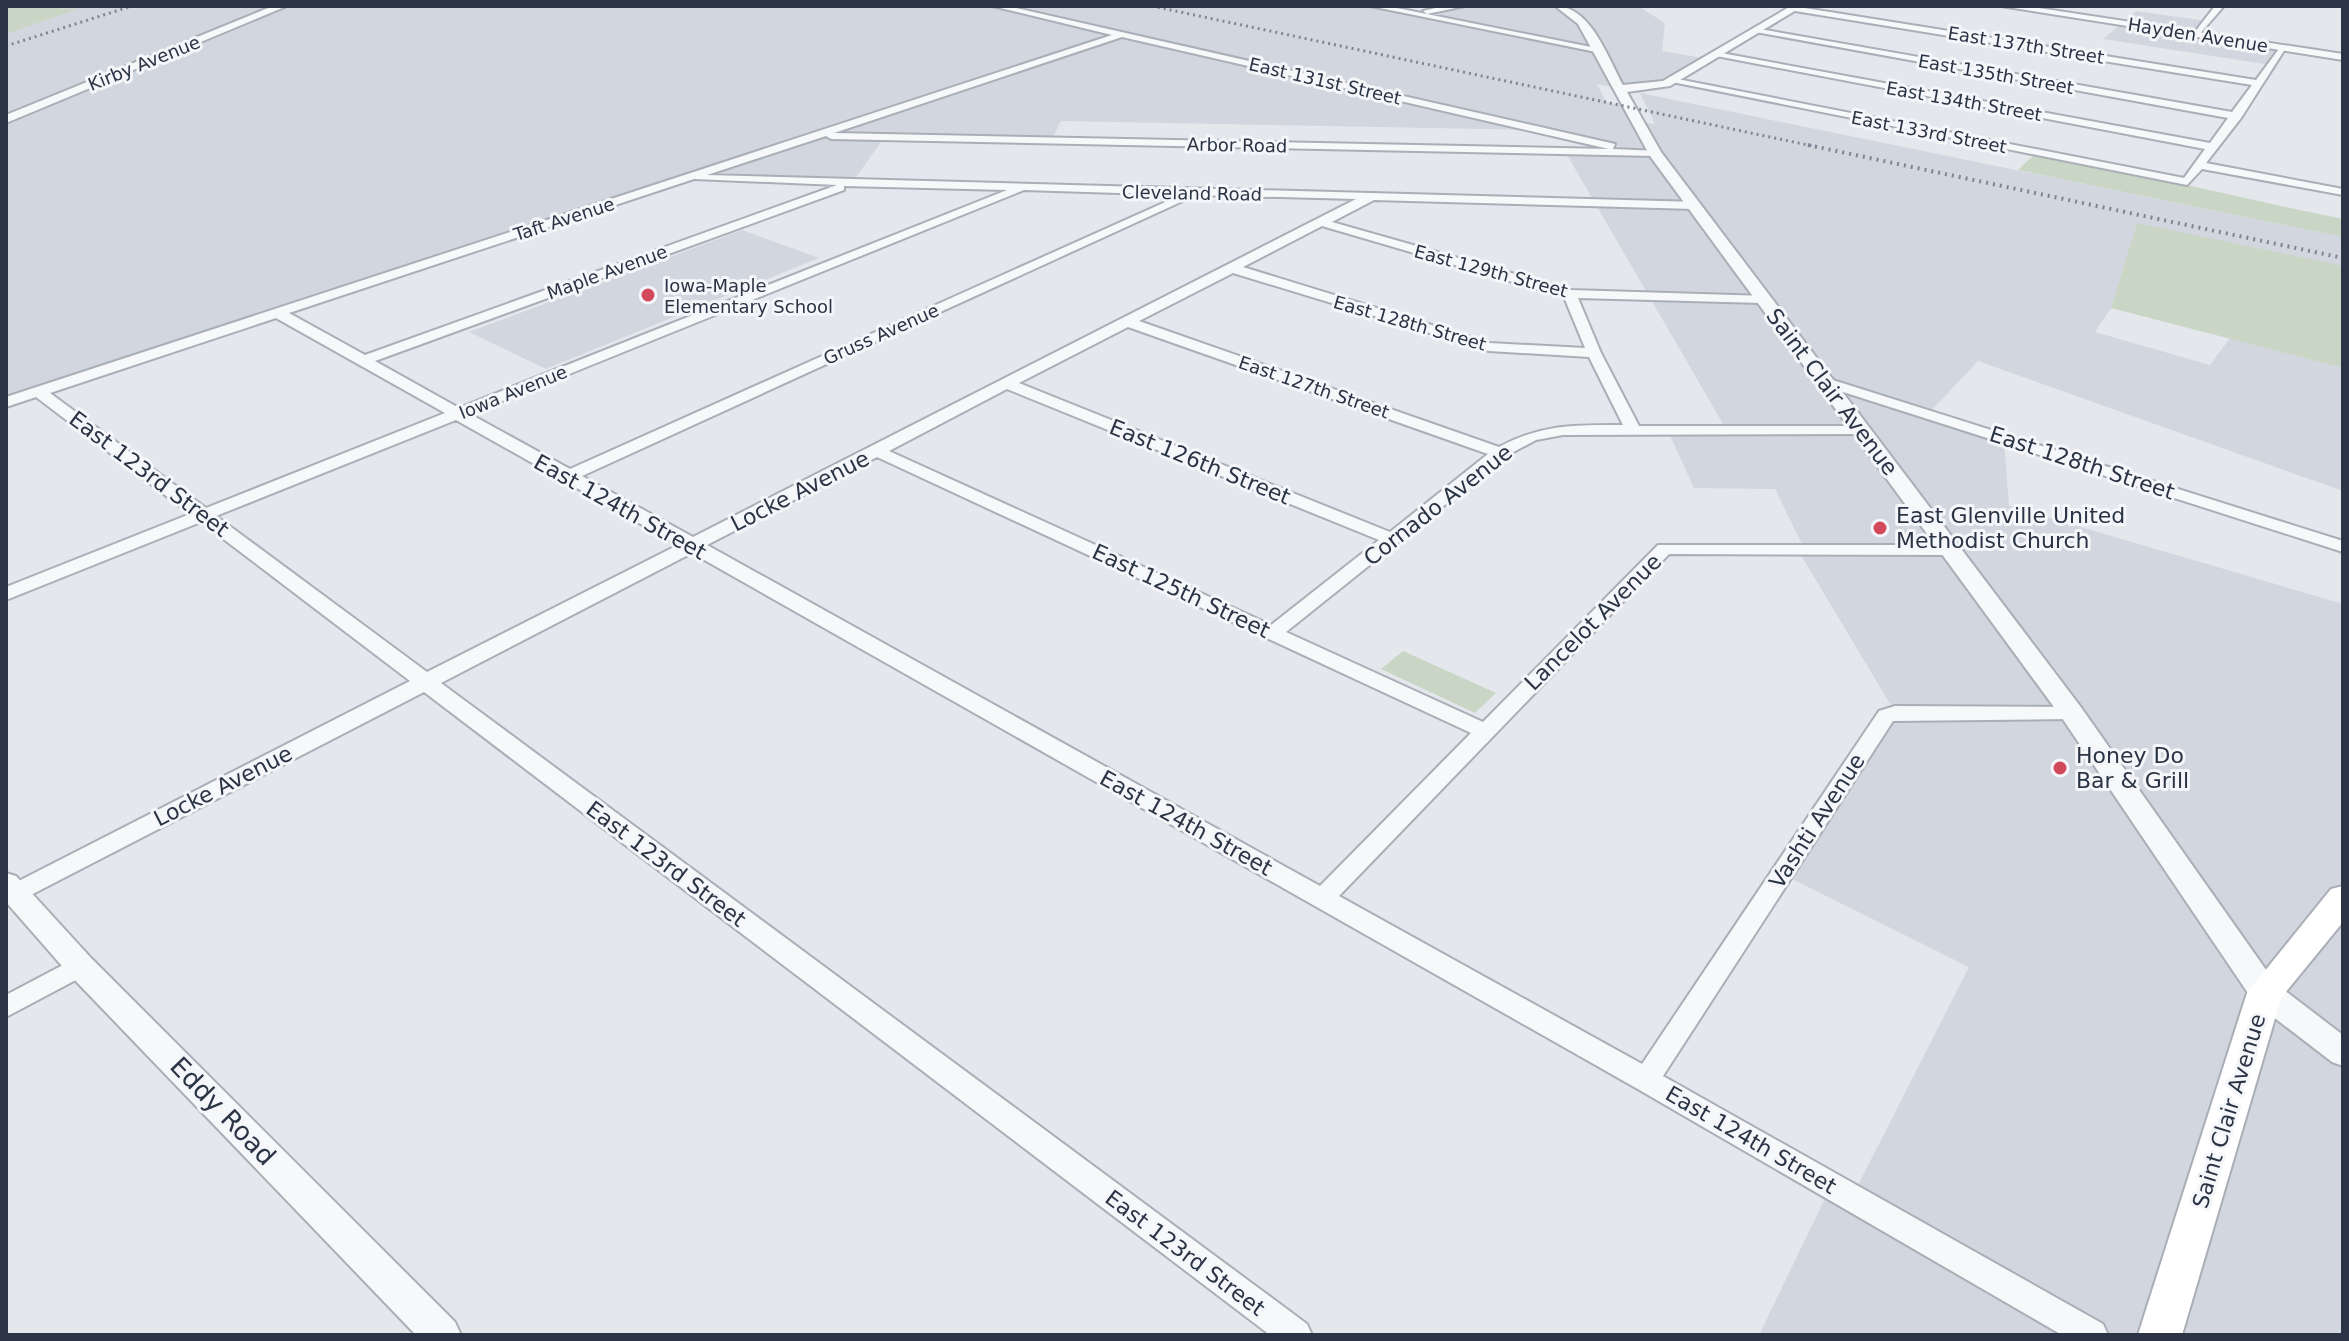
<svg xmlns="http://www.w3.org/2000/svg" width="2349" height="1341" viewBox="0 0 2349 1341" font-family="'DejaVu Sans',sans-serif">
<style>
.built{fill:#d2d6de}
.green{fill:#c9d6c5}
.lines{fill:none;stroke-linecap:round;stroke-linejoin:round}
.minor-casing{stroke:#a9aeb7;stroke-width:4}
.tertiary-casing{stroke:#a9aeb7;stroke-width:4}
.secondary-casing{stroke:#a9aeb7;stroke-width:4}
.minor{fill:#f7f8fa;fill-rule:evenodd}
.tertiary{fill:#f7f8fa;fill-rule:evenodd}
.secondary{fill:#fff;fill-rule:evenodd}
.rail-far1{stroke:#7d8696;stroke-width:3;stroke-dasharray:2 4;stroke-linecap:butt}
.rail{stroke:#7d8696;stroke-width:4;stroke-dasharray:2 5;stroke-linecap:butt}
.poi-dot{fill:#d1495b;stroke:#f4f6f9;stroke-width:3}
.labels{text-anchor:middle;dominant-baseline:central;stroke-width:6;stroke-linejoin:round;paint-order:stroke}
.far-street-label{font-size:18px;fill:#2b3445;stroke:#f4f6f9}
.far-poi-label{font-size:18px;fill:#2b3445;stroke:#f4f6f9;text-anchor:start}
.street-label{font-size:22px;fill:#2b3445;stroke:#f4f6f9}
.poi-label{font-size:22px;fill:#2b3445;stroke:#f4f6f9;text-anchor:start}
.near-street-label{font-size:26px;fill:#2b3445;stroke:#f4f6f9}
</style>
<rect width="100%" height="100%" fill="#e4e7ec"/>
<path class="built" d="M6 6H1374L1411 13 1461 6H1638L1665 23 1662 51 1708 59 1672 81 1621 89 1597 84 1606 102 1631 107 1638 122 1655 124 1640 93 2343 237V267L2137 224 2111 308 2095 332 2210 365 2230 338 2343 368V491L1978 361 1928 414 2004 439 2009 506 2343 604V1335H1759L1831 1186 1852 1197 1969 967 1782 874 1895 712 1798 550H1805L1775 489 1694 488 1667 429H1726L1566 153H1649L1540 130 1061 121 1051 141 884 138 851 184 691 177 6 402V34L75 9Z
M2136 11 2207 21 2194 34 2284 48 2271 65 2103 39Z
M742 230 819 258 546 369 469 332Z"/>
<path class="green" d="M6 6 78 9 6 34Z
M2036 153C2139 173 2240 198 2343 219V237L2018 170Z
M2137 223 2343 266V368L2111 308Z
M1403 651 1496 693 1475 713 1381 669Z"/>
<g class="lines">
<g class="minor-casing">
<path id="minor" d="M992 6H1007L1615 144 1613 149 1659 151V155L1655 156 831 139 826 136 707 175 1698 202 1700 205 1694 209 1374 200 1332 222 1571 290 1767 296V302L1762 303 1578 298 1601 353 1639 426H1863L1871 431 1869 434 1563 435 1536 440 1506 456 1286 632 1483 722 1658 545H1950L1959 550 1950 555 1669 554 1339 896 1642 1064 1879 711 1895 706 2078 707 2081 712 2071 719 1893 721 1663 1076 2103 1324 2108 1335H2062L1636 1088 692 553 441 683 1307 1324 1312 1335H1270L424 692 23 899 15 902 7 899V887L410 681 201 522 6 600V587L190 514 36 397 6 407V397L1112 35ZM1122 37 1609 149 834 133ZM694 179 837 185 365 355 289 313ZM844 186 1007 190 459 408 375 361 844 190ZM1024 190 1181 195 570 469 470 414ZM1196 195 1356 199 693 537 582 476ZM1322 226 1564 297 1585 348 1490 343 1243 267ZM1233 273 1489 351 1589 357 1623 425C1575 425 1542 424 1499 447L1139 321ZM276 318 445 413 206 508 50 393ZM1128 327 1488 454 1390 532 1019 383ZM1007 389 1379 540 1271 625 889 451ZM456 420 678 545 427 672 216 516ZM877 457 1471 733 1320 886 707 545Z
M1370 6H1387L1601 49 1596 52Z
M1444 6H1465L1427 14 1423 11Z
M1792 6 2256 80 2281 46H2287L2241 118 2206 163 2343 189V195L2202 169 2187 185 1667 81 1672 78 2184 178 2205 149 1711 55 1716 52 2210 143 2228 118 1750 31 1754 28 2232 112 2252 85 1795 11Z
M2215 6H2224L2197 37H2191Z
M1820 376 2343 541V552L1815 383 1813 380Z
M80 956 89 959 93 966 89 973 6 1017V995Z"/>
</g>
<g class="tertiary-casing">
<path id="tertiary" d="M273 6H287L6 123V115Z
M1555 6C1591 6 1608 58 1623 85L1663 81 1791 6H1803L1670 86 1627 92 1661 152 2080 706 2276 984 2343 1035V1066L2332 1062 2254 1002 2062 718 1650 156 1578 24Z
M2001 6H2026L2343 54V60Z
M6 873 16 876 91 958 455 1322 461 1335H416L69 974 6 902Z"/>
</g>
<g class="secondary-casing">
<path id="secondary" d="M2343 886V922L2281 998 2182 1335H2138L2247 993 2331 889Z"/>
</g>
<use href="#minor" class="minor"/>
<use href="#tertiary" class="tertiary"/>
<use href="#secondary" class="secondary"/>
<path class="rail-far1" d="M1152 6 1817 147
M6 46 132 6"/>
<path class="rail" d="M1808 145 2343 258"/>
</g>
<g class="poi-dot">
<circle cx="648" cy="295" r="8"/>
<circle cx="1880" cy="528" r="8"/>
<circle cx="2060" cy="768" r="8"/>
</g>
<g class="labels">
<g class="far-street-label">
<text transform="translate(2198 35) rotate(9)">Hayden Avenue</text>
<text transform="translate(2026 45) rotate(9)">East 137th Street</text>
<text transform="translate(144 63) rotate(-22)">Kirby Avenue</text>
<text transform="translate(1996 74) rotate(10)">East 135th Street</text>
<text transform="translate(1325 81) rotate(13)">East 131st Street</text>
<text transform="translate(1964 101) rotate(10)">East 134th Street</text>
<text transform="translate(1929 132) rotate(11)">East 133rd Street</text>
<text transform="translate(1237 145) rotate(1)">Arbor Road</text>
<text transform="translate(1192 193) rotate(1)">Cleveland Road</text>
<text transform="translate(564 219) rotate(-18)">Taft Avenue</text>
<text transform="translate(1491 271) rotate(15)">East 129th Street</text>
<text transform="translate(607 272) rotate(-20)">Maple Avenue</text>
<text transform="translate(1410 323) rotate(16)">East 128th Street</text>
<text transform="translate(881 334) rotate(-24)">Gruss Avenue</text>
<text transform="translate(1314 387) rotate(19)">East 127th Street</text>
<text transform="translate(513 392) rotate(-22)">Iowa Avenue</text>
</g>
<g class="far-poi-label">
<text x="664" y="285">Iowa-Maple<tspan x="664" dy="21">Elementary School</tspan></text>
</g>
<g class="street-label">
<text transform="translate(1832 392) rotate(53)">Saint Clair Avenue</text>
<text transform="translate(1200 462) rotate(22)">East 126th Street</text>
<text transform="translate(2082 463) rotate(18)">East 128th Street</text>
<text transform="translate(149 474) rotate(37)">East 123rd Street</text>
<text transform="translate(800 491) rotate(-27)">Locke Avenue</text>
<text transform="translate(1438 505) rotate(-38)">Cornado Avenue</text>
<text transform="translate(620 507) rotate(29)">East 124th Street</text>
<text transform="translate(1181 591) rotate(25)">East 125th Street</text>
<text transform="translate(1593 622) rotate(-45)">Lancelot Avenue</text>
<text transform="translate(223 786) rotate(-27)">Locke Avenue</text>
<text transform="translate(1817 821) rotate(-57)">Vashti Avenue</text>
<text transform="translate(1186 823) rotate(29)">East 124th Street</text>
<text transform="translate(666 864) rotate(37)">East 123rd Street</text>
<text transform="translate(2229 1111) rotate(-73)">Saint Clair Avenue</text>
<text transform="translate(1751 1140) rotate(30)">East 124th Street</text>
<text transform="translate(1185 1253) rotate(37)">East 123rd Street</text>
</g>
<g class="poi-label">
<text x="1896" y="515">East Glenville United<tspan x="1896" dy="25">Methodist Church</tspan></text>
<text x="2076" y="755">Honey Do<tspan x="2076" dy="25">Bar &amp; Grill</tspan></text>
</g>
<g class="near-street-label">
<text transform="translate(223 1111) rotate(46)">Eddy Road</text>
</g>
</g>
<rect width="2349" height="1341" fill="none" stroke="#2b3445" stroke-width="16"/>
</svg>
